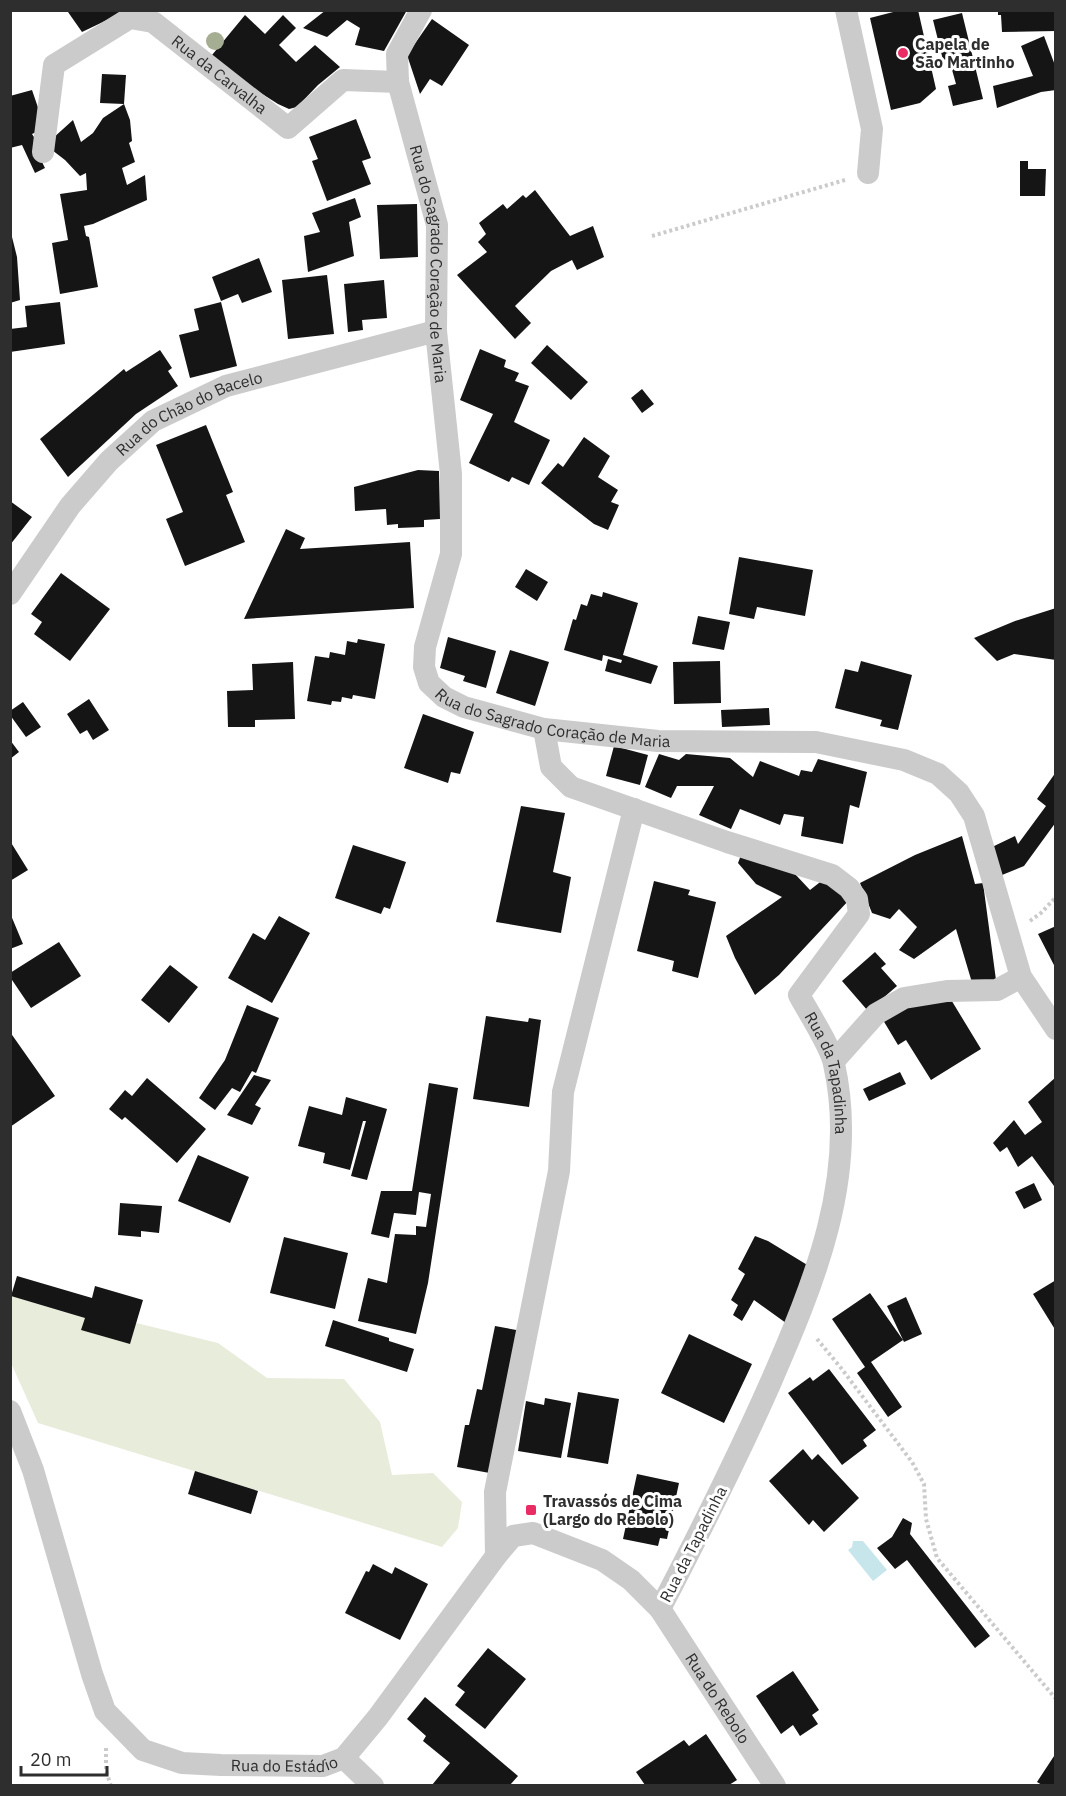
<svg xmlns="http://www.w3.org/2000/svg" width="1066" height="1796" viewBox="0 0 1066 1796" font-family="'IBM Plex Sans',sans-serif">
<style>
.green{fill:#e8ecdb}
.water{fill:#c7e6ec}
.building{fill:#151515}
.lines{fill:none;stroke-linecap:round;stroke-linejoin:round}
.path{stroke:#cbcbcb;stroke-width:4;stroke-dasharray:3 3;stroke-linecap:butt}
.minor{stroke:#cbcbcb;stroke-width:22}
.tree{fill:#a5ae93}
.poi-dot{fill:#e92c64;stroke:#fff;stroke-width:2}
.labels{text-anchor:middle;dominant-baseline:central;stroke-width:6;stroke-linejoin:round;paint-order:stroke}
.poi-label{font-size:16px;font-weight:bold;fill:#2e2e2e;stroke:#fff;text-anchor:start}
.street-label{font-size:16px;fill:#2e2e2e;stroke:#fff}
</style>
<rect width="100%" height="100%" fill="#fff"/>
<path class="green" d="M10 1292 218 1343 267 1378 344 1379 380 1422 392 1475 433 1473 462 1502 458 1528 442 1547 38 1423 11 1363Z"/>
<path class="water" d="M853 1541H863L887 1570 873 1581 848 1550 852 1547Z"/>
<path class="building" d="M70 10H128L82 32 68 12Z
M326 10H407L384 51 355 45 360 28 347 20 327 37 303 28Z
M901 10H918L936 89 920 103 891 110 870 18Z
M998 10H1056V31L1002 32 1001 15H998Z
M962 13 983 99 953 106 948 86 956 84 949 59 943 60 933 20Z
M245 15 265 34 283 15 296 28 279 45 296 62 315 45 340 67 318 85 297 107 289 109 278 104 245 83 212 55Z
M432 19 469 45 442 86 430 79 420 94 407 55Z
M1044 36 1056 68V90L1041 92 997 108 993 86 1033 76 1021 46Z
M102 74 126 75 124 104 100 103Z
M32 90 45 128 32 134 39 145V156L45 168 35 173 22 145 10 148V96Z
M124 104 130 120 132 141 129 143 135 162 122 168 127 185 145 175 147 200 93 224 84 226 86 236 89 237 98 287 60 294 52 243 68 240 60 194 87 190 86 173 80 176 65 160 52 150V139L73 120 81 142 93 133 103 118Z
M356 119 371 158 362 161 371 184 327 201 312 161 318 159 309 137Z
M1020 161H1028V169H1046L1045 196H1020Z
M535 190 570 236 593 226 604 257 577 270 572 260 551 271 515 306 531 323 515 339 457 275 487 252 478 242 486 234 479 223 503 204 507 209 523 195 526 198Z
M355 198 361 217 349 222 354 256 308 272 304 236 320 232 312 213Z
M417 204 418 257 380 259 377 205Z
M10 229 17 257 20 300 10 303Z
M259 258 272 292 242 303 238 294 221 301 212 277Z
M327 275 334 334 288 339 282 280Z
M384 280 387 318 362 320 363 330 348 332 344 284Z
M60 302 65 344 10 352V329L27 327 25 306Z
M221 302 237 366 190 378 179 335 199 330 194 309Z
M547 345 588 382 571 400 531 363Z
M480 349 506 360 504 367 519 373 515 381 529 386 514 422 550 440 529 485 512 477 509 482 469 463 493 414 460 400Z
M160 350 172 368 168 371 178 386 136 414 68 477 40 439 124 369 126 372Z
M642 389 654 404 642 413 631 398Z
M206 425 233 492 226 495 245 542 185 566 166 519 183 512 156 445Z
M584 437 610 456 598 477 618 490 611 502 619 505 608 530 594 524 541 483 558 463 563 467Z
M418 470 439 471 440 519 424 520V527L398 528V524L387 525 386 509 355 511 354 487Z
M10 501 32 517 10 545Z
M286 529 305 538 300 549 410 542 414 608 244 619Z
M739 557 813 570 805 616 757 607 754 619 729 614Z
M526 569 548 582 537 601 515 587Z
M61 573 110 609 70 661 34 634 42 622 31 614Z
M603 592 638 603 623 655 658 666 651 684 605 671 608 659 621 663 622 660 603 655 602 661 564 650 573 619 576 620 581 604 587 606 591 594 602 597Z
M1056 608V660L1014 654 997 661 974 638 1015 621Z
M698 616 730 622 724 650 692 644Z
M448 637 496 651 486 688 463 681 465 676 440 668Z
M358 639 385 644 375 699 353 695 352 699 342 697 341 702 332 701 331 705 307 701 315 656 329 658 330 652 345 655 347 641 357 643Z
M510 650 549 662 535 706 496 693Z
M720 661 721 703 674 704 673 662Z
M861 661 912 675 898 730 880 726 882 720 835 708 845 669 858 672Z
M293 662 295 719 255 720V727H228L227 691 253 690 252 664Z
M89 699 109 730 93 740 87 730 80 734 67 714Z
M23 702 41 727 26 737 10 715V711Z
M769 708 770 725 722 727 721 710Z
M423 714 474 732 460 774 451 772 448 783 404 768Z
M10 740 19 752 10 759Z
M614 746 648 755 640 785 606 776Z
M659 754 679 760 686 754 730 758 753 777 760 761 799 776 801 770 812 772 818 759 867 772 859 808 850 805 843 844 801 836 804 817 784 814 780 825 740 809 731 829 699 815 714 786H677L671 798 645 787Z
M1056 772V822L1024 866 1002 875 990 848 1015 836 1018 844 1046 806 1037 799Z
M521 806 565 813 553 872 571 877 561 933 496 922Z
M962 836 975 884 983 883 996 980 973 986 956 929 914 959 899 950 917 927 899 909 890 919 872 913 860 883 915 855Z
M10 841 28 870 10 881Z
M353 845 406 862 390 909 384 907 381 914 335 898Z
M743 850 795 874 810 890 824 879 850 899 779 975 755 995 735 958 726 936 782 897 756 884 738 863Z
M654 881 690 890 688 895 716 902 698 978 672 971 674 961 637 951Z
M10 913 23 944 10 949Z
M279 916 310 933 272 1003 228 978 253 933 265 940Z
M1056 926V969L1038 934Z
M59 942 81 976 31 1008 10 977V973Z
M875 952 886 964 881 968 897 986 868 1011 842 981Z
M170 965 198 987 169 1023 141 1000Z
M950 998 981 1049 931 1080 906 1040 898 1045 883 1020 916 1000Z
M247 1005 279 1018 256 1073 252 1071 240 1092 232 1088 215 1110 199 1098 225 1060Z
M486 1016 528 1022 529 1018 541 1020 529 1107 473 1099Z
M10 1032 55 1096 10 1127Z
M900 1072 906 1084 869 1101 863 1089Z
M254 1075 271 1080 255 1105 261 1108 252 1125 227 1115Z
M1056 1077V1185L1054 1186 1032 1156 1018 1167 1007 1147 1000 1152 993 1143 1014 1120 1025 1135 1042 1122 1028 1102Z
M147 1078 206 1129 177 1163 125 1117 122 1120 109 1109 125 1090 132 1096Z
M429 1083 458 1088 428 1283 416 1334 358 1321 368 1278 387 1283 395 1234 416 1235V1226L426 1227 431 1194 419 1192 416 1215 394 1213 389 1238 371 1234 381 1191H412Z
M346 1097 387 1109 367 1180 351 1176 366 1121H363L350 1170 323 1163 325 1153 298 1146 309 1106 342 1115Z
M198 1155 249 1177 230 1223 178 1201Z
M1034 1183 1042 1200 1024 1209 1015 1192Z
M120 1203 162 1206 159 1233 141 1231V1237L118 1235Z
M755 1236 768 1241 809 1266 786 1323 754 1300 742 1321 733 1315 738 1305 731 1300 745 1274 738 1269Z
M284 1237 348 1253 335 1309 270 1293Z
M17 1276 92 1298 95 1286 143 1300 130 1344 81 1330 85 1318 11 1296Z
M1056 1280V1331L1033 1294Z
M870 1293 903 1340 871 1362 902 1407 888 1417 857 1373 865 1367 832 1319Z
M906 1297 922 1334 904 1342 887 1306Z
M333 1320 389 1338V1341L414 1349 407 1372 325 1346Z
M495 1326 522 1331 495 1474 457 1467 465 1425H469L477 1389 482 1390Z
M689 1334 752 1364 724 1423 661 1393Z
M829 1369 876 1430 863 1440 867 1446 842 1465 788 1393 810 1377 813 1381Z
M578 1392 619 1399 608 1464 567 1457Z
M545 1398 571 1403 561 1458 518 1451 526 1401 544 1405Z
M803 1449 812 1460 818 1454 859 1498 824 1532 813 1520 809 1525 769 1481Z
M195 1471 258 1491 251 1514 188 1494Z
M637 1474 679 1483 667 1539 660 1538 658 1546 623 1539Z
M903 1518 912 1523 910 1534 990 1636 975 1648 907 1560 895 1569 877 1548 892 1537Z
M373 1564 392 1574 395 1567 428 1584 400 1640 345 1613 366 1571 369 1572Z
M488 1648 526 1679 485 1729 455 1705 465 1692 457 1686Z
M793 1671 819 1710 812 1715 818 1724 800 1736 793 1725 781 1734 756 1696Z
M425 1697 518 1776 510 1785H432L450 1763 423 1741 426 1736 407 1719Z
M706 1734 737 1780 729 1785H645L636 1772 684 1740 689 1746Z
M1056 1753V1785H1042L1037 1782Z"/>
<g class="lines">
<path class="path" d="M652 236 845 180
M1030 921 1041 913 1056 897
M817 1339 841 1368 912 1462 924 1484 926 1519 937 1558 1056 1699
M106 1748V1771L111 1786"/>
<g class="minor">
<path id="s1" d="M421 10 397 54 398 82 437 225 436 331 451 474V554L425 647 424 667 429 683 444 697 464 707 544 729 658 741 816 742 904 760 938 774 959 793 974 816 1021 977 1056 1029"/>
<path d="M846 10 872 129 868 173"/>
<path id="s2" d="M43 152 54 65 130 18 153 22 288 128 343 80 398 82"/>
<path id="s3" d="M10 594 70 506 109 461 153 421 226 386 436 331"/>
<path id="s4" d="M544 729 551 767 571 787 727 842 832 875 849 888 857 899 859 914 799 995C808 1012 831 1047 834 1064 859 1176 814 1283 770 1384 736 1461 699 1534 660 1609"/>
<path d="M834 1061 876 1014 904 998 947 991 997 990 1021 977"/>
<path id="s5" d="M10 1411 33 1470 92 1674 105 1711 143 1750 182 1763 221 1765 323 1766 344 1758 378 1717 496 1556 513 1536 533 1533 602 1560 631 1580 660 1609 775 1786"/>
<path d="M496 1556 495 1492 559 1171 563 1092 634 809"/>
<path d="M344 1758 373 1786"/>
</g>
</g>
<circle class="tree" cx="215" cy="41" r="9"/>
<g class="poi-dot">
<circle cx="903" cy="53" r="6"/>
<rect x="525" y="1504" width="12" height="12" rx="3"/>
</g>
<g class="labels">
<g class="poi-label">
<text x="915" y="44">Capela de<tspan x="915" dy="18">São Martinho</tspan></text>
<text x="543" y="1501">Travassós de Cima<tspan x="543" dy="18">(Largo do Rebolo)</tspan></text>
</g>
<g class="street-label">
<text stroke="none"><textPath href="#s2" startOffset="285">Rua da Carvalha</textPath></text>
<text stroke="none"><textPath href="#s1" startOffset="264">Rua do Sagrado Coração de Maria</textPath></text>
<text stroke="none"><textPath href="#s3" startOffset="261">Rua do Chão do Bacelo</textPath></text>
<text stroke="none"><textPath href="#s1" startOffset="822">Rua do Sagrado Coração de Maria</textPath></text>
<text stroke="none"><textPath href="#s4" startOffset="578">Rua da Tapadinha</textPath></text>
<text transform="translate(693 1544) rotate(-63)">Rua da Tapadinha</text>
<text stroke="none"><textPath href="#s5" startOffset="1130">Rua do Rebolo</textPath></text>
<text stroke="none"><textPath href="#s5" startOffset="513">Rua do Estádio</textPath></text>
</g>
</g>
<rect width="1066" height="1796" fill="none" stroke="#2e2e2e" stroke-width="24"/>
<path d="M21 1766v9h86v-9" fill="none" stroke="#2e2e2e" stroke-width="3"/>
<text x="30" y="1766" font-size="18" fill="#2e2e2e" stroke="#ffffff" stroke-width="4.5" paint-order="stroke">20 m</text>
</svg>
